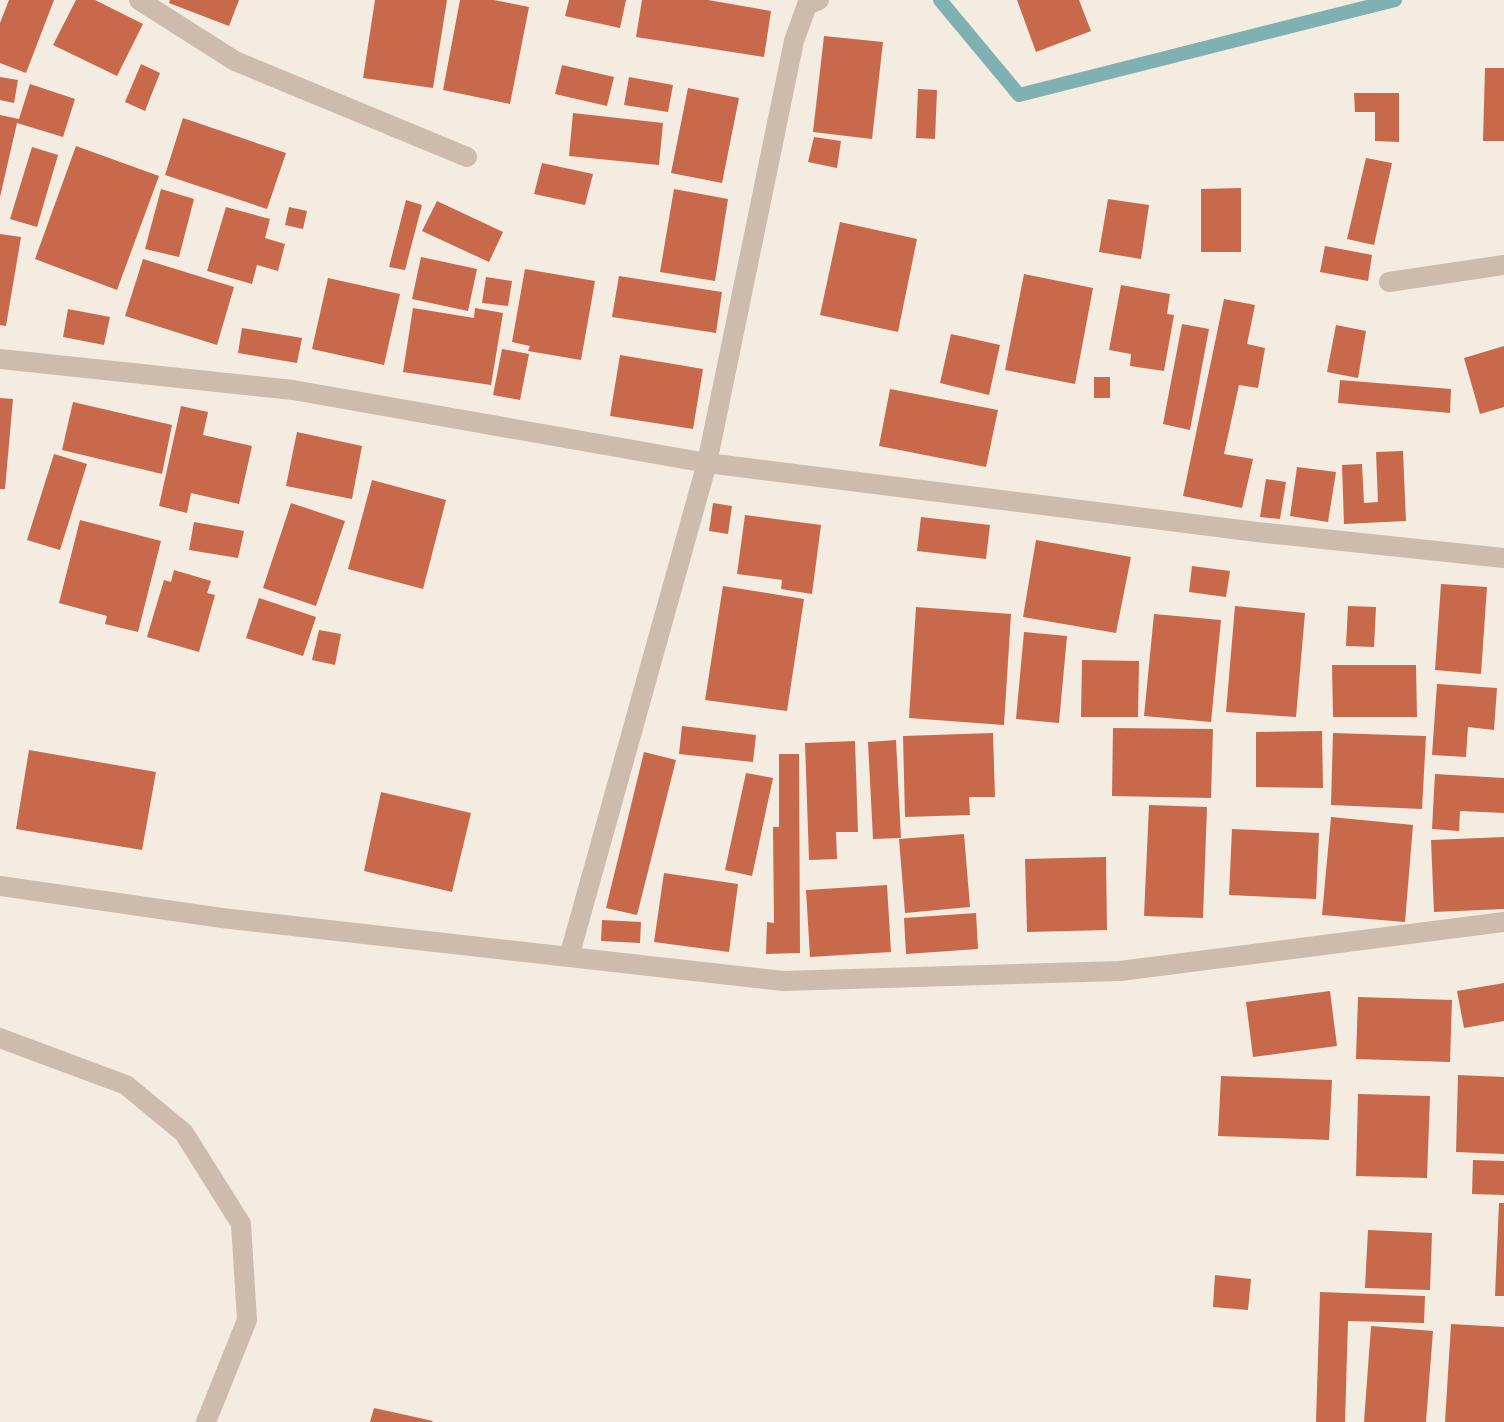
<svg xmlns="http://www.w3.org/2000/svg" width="1504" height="1422" viewBox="0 0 1504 1422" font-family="Lato,sans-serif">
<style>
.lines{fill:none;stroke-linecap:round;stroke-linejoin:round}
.stream{stroke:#7fb0b2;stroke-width:14}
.building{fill:#c8694b}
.minor{stroke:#cdbbac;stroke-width:20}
</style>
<rect width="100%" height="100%" fill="#f4ebe1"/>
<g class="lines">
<path class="stream" d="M940 0 1019 95 1395 0"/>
</g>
<path class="building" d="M9 0H54L26 73 0 63V23Z
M76 0H95L143 24 117 76 53 45Z
M170 0H239L229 26 169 3Z
M375 0H447L433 88 363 78Z
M460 0H494L529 7 510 104 443 90Z
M569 0H626L620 28 565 16Z
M642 0H708L771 11 764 57 636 37Z
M1017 0H1079L1091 31 1036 52Z
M824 36 883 42 872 139 813 132Z
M141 64 160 73 145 111 125 102Z
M562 65 614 77 607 106 555 94Z
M1485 68H1504V141H1483Z
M0 77 18 80 14 103 0 100Z
M629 77 673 85 668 112 624 105Z
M30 84 75 99 63 137 17 123 0 197V115L19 119Z
M688 88 739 98 722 183 671 173Z
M918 89 937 90 935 139 916 138Z
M1354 93H1399V142L1375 141V112H1355Z
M573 113 663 123 659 165 569 156Z
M183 118 286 153 267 209 165 175Z
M814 137 841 141 837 168 808 162Z
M76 146 159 176 117 290 35 259Z
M32 147 58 155 37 227 10 219Z
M1366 158 1392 163 1374 245 1347 239Z
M542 163 593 174 585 205 534 194Z
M1241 188V252H1201V189Z
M161 189 194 199 179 257 145 249Z
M674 189 728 199 715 281 660 272Z
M1108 199 1149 205 1141 259 1099 252Z
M406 200 422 205 405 270 389 267Z
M437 201 503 232 489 262 422 231Z
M226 207 270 219 265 238 285 244 278 271 257 265 252 284 207 271Z
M289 207 307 211 303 229 285 225Z
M840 222 917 239 898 332 820 315Z
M0 234 21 237 6 326 0 325Z
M1325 246 1372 255 1368 281 1320 272Z
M421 257 477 269 468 311 412 299Z
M143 259 234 287 217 345 125 316Z
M525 269 595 281 581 360 528 351 530 346 512 342Z
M1024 274 1093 288 1075 384 1005 370Z
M619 276 722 292 716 333 612 317Z
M486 277 512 281 508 306 482 303Z
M328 278 400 294 384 365 312 349Z
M1121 285 1170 294 1167 314 1174 315 1164 371 1130 366 1131 354 1109 350Z
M1224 299 1255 305 1247 344 1265 348 1258 388 1239 385 1224 454 1253 459 1242 508 1183 496Z
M413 308 474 318 475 308 503 313 491 385 403 372Z
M68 309 110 317 104 345 63 337Z
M1182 324 1209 329 1190 430 1163 424Z
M1336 325 1366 331 1358 378 1327 372Z
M242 328 302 338 297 363 238 353Z
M951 334 1000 345 989 395 940 383Z
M1504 346V407L1480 414 1464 358Z
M502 349 529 354 520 400 493 395Z
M620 355 703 369 693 429 610 416Z
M1094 377H1110V398H1094Z
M1340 380 1451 389 1450 413 1338 403Z
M890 389 998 410 986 467 879 446Z
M0 398 13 399 5 489H0Z
M73 402 172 425 162 474 62 450Z
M181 406 208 412 203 435 252 446 239 504 191 493 187 513 159 506Z
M297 432 362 446 352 499 286 486Z
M1403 451 1406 521 1344 524 1342 465 1362 464 1364 503 1378 502 1376 452Z
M54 454 87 464 60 550 27 540Z
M1297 467 1336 472 1328 522 1290 516Z
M1266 479 1286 482 1280 519 1260 517Z
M372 480 446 500 423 589 348 569Z
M291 503 345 521 316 606 263 588Z
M713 503 732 506 728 534 709 531Z
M745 515 821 525 812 594 781 589 782 580 737 574Z
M921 517 990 525 986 559 917 551Z
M80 520 161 541 138 632 105 624 107 616 59 603Z
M194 522 244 531 238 558 189 550Z
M1036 540 1131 557 1116 633 1023 617Z
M1192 566 1230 571 1226 597 1189 592Z
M174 570 211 581 207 593 215 595 199 652 147 637 164 580 171 582Z
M1441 584 1487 587 1481 674 1435 670Z
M723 586 804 599 787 711 705 700Z
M259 598 316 617 303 656 246 638Z
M1235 606 1305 613 1296 717 1226 712Z
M1348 606 1376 607 1374 647 1346 646Z
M916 607 1011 614 1004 725 909 718Z
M1154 614 1221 620 1211 722 1144 716Z
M319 630 341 634 335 665 312 660Z
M1024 632 1067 636 1059 723 1016 719Z
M1082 660 1139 661 1138 717H1081Z
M1332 665H1416L1417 717H1333Z
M1437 684 1497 688 1494 730 1468 727 1466 757 1432 755Z
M682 726 756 735 753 762 679 754Z
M1113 728 1213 729 1211 798 1112 796Z
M1322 731 1323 788 1256 787V732Z
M993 733 995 797H969L970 815 905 817 903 736Z
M1333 733 1426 736 1422 809 1331 805Z
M896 740 901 838 873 839 868 742Z
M855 741 858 832H836L837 859 809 860 805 743Z
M29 750 156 772 142 850 16 829Z
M644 752 676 760 637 915 606 908Z
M779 754H799L800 953 766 954 767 922 774 923 773 827H779Z
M746 773 773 778 752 876 725 870Z
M1435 774 1504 778V813L1460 811 1459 831 1432 829Z
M381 792 471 813 452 892 364 871Z
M1149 805 1207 807 1203 918 1144 916Z
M1331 817 1413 825 1405 922 1322 915Z
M1232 829 1319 833 1316 899 1229 895Z
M964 834 970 907 905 913 899 839Z
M1504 837V909L1434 912 1431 840Z
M1106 857 1107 930 1027 932 1025 859Z
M664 873 738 884 729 952 654 942Z
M887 885 891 952 810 957 806 890Z
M976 913 978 949 906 954 904 918Z
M602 920 641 922 640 943 601 941Z
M1504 983V1021L1464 1028 1457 991Z
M1330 991 1337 1046 1253 1057 1246 1002Z
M1358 997 1452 1000 1450 1062 1356 1059Z
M1458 1075 1504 1077V1154L1456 1152Z
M1221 1076 1332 1080 1329 1140 1218 1136Z
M1358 1094 1430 1096 1427 1178 1356 1176Z
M1473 1160 1504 1161V1195L1472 1194Z
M1499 1203H1504V1296H1495Z
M1368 1230 1432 1233 1430 1290 1365 1288Z
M1215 1275 1251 1279 1248 1310 1213 1307Z
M1320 1292 1425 1296 1424 1323 1348 1321 1345 1422H1316Z
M1451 1324 1504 1327V1422H1445Z
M1371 1326 1433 1331 1426 1422H1364Z
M374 1408 433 1421 432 1422H370Z"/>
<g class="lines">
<path class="minor" d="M139 0 235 61 467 157
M1389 282 1504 265
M0 359 293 390 707 463 1257 532 1504 558
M0 886 222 918 783 981 1120 971 1504 922
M569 957 707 463 794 41 807 5 819 0
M0 1038 126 1085 184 1133 241 1224 247 1320 206 1422"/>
</g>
</svg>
